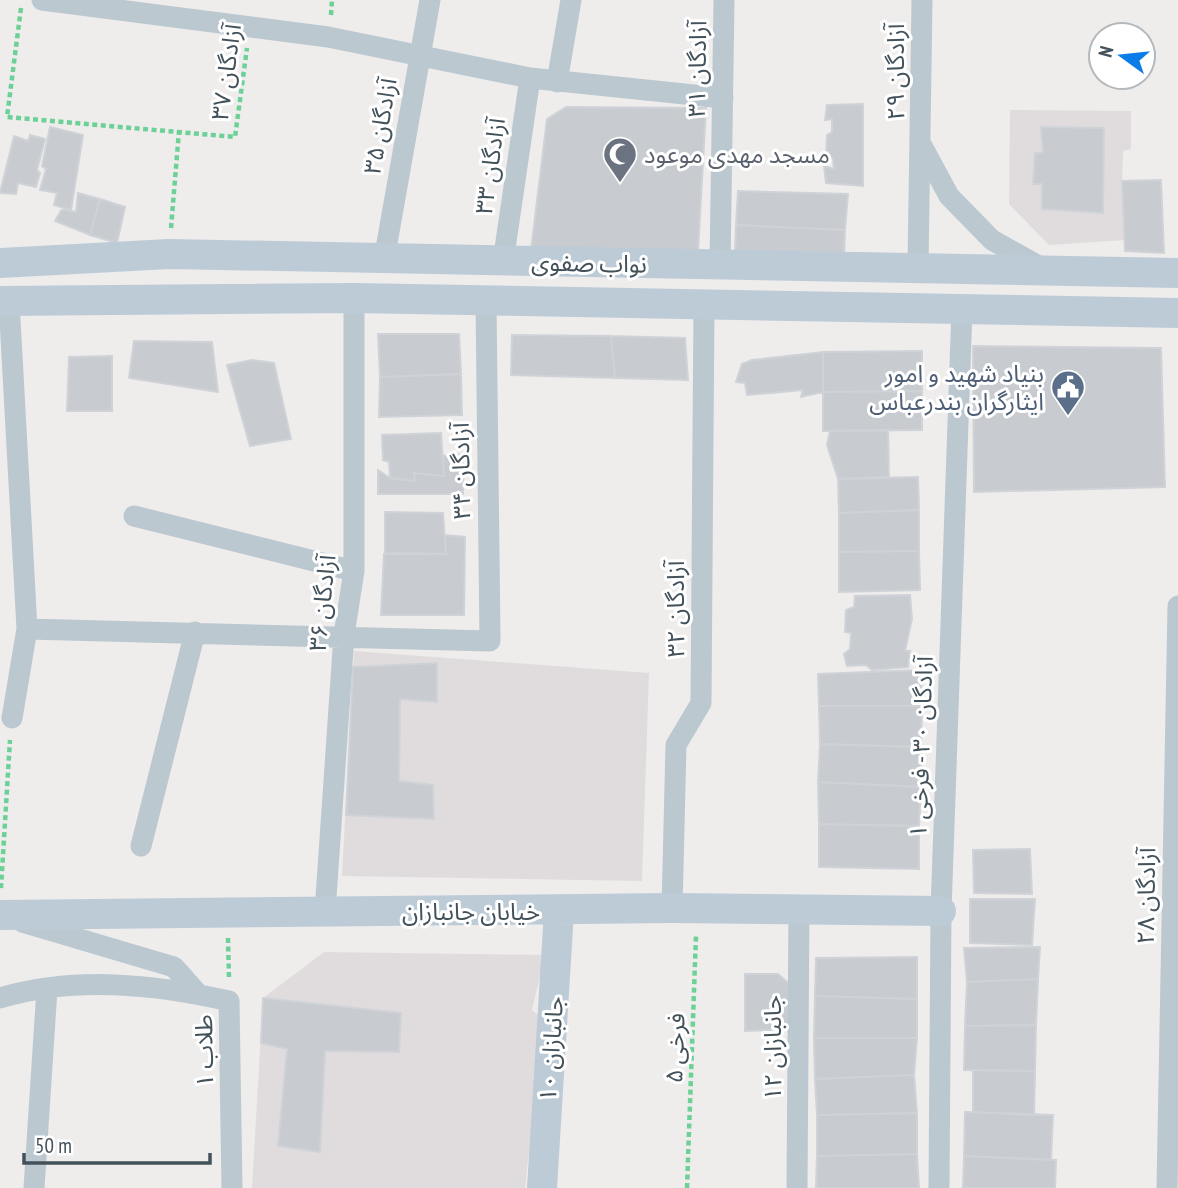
<svg xmlns="http://www.w3.org/2000/svg" width="1178" height="1188" viewBox="0 0 1178 1188" font-family="'PT Sans Narrow','Noto Sans Arabic',sans-serif">
<style>
.education{fill:#e0dcde}
.building{fill:#c8ccd1;stroke:#cfd3d8;stroke-width:2}
.lines{fill:none;stroke-linecap:round;stroke-linejoin:round}
.path{stroke:#6bd197;stroke-width:4.5;stroke-dasharray:5 3.5;stroke-linecap:butt}
.street{stroke:#bbc8d0;stroke-width:21}
.secondary{stroke:#bdcbd7;stroke-width:30}
.labels{text-anchor:middle;dominant-baseline:central;stroke-width:6;stroke-linejoin:round;paint-order:stroke}
.street-label{font-size:24px;fill:#43515a;stroke:#fff}
.worship-label{font-size:24px;fill:#5b616d;stroke:#fff;text-anchor:start}
.service-label{font-size:24px;fill:#4e5e75;stroke:#fff;text-anchor:end}
</style>
<rect width="100%" height="100%" fill="#efecec"/>
<path class="education" d="M1010 110 1131 111V149L1123 151 1122 186 1129 188 1126 240 1049 245 1009 204Z
M354 651 649 673 642 881 342 876Z
M324 952 545 955 532 1010 543 1019 525 1188H252L263 998Z"/>
<path class="building" d="M863 104V186L826 183 824 166 834 169 833 159 826 157 827 135 832 132V119L825 120 827 105Z
M566 107 706 108 698 251 531 250 547 119Z
M50 127 83 135 71 210 54 205 57 193 40 190 46 169 42 166Z
M1041 127 1104 128 1103 213 1042 209V184H1033L1035 153H1043Z
M30 135 45 139 37 170 40 173 36 187 18 183 16 194 0 193 14 136 28 141Z
M1161 180 1164 253 1125 251 1122 181Z
M738 191 848 194 845 230 736 225Z
M78 193 100 199 90 235 55 221 62 209 76 212Z
M100 199 125 207 117 243 90 235Z
M736 225 845 230 844 257 735 253Z
M378 334H459L461 374 380 377Z
M512 335 611 336 615 378 511 375Z
M611 336 685 338 688 380 615 378Z
M134 341 212 342 218 392 129 378Z
M973 346 1161 348 1165 487 974 492Z
M922 351V391L823 392V352Z
M823 352V392L801 397 803 390 747 395 745 383 736 382 742 364 752 360Z
M112 356V411H67L69 357Z
M252 360 274 363 291 439 250 446 227 365Z
M461 374 462 415 379 417 380 377Z
M922 391V430L823 431V392Z
M888 430 889 477 838 479 827 445 830 431Z
M441 433 444 476 414 473 415 481 390 478 389 462 383 460 382 435Z
M464 454 463 494H378V470L390 478 415 481 414 473 444 476 443 456Z
M918 477 919 510 839 513 838 479Z
M919 510V551L839 552V513Z
M385 512 443 513 446 554 385 553Z
M445 535 465 537 464 615H381L384 554H446Z
M919 551 920 590 839 592V552Z
M910 595 912 619 905 651H910L908 667 872 670 866 665 847 666 844 654 850 649 851 633 845 632 846 610 854 607 855 596Z
M437 663V702L400 699 399 781 433 785 434 819 346 815 353 667Z
M921 670 922 706H819L818 674Z
M819 706H922L921 747 820 744Z
M820 744 921 747V787L818 782Z
M818 782 921 787 919 826 819 824Z
M819 824 919 826V869L819 867Z
M1030 849 1032 894 974 893 973 850Z
M970 899H1035L1032 945 970 943Z
M1040 947 1038 979 967 982 964 948Z
M917 957V999L815 996 816 958Z
M745 974H778L793 987 792 1029 745 1031Z
M1038 979 1036 1025 965 1026 967 982Z
M815 996 917 999V1038H814Z
M263 998 401 1013 399 1052 325 1051 320 1152 278 1146 287 1049 261 1043Z
M1036 1025 1035 1071 964 1070 965 1026Z
M814 1038H917L914 1075 815 1079Z
M973 1070 1035 1071 1034 1115 973 1112Z
M914 1075 917 1113 817 1115 815 1079Z
M965 1112 1053 1115 1051 1160 964 1156Z
M917 1113V1154L817 1156V1115Z
M917 1154 919 1188H816L817 1156Z
M964 1156 1056 1160 1055 1188H963Z"/>
<g class="lines">
<path class="path" d="M21 8 7 117 235 137 247 48
M331 15 332 0
M171 228 179 131
M1 888 10 740
M228 938 229 978
M687 1188 696 935"/>
<path class="street" d="M42 0 328 37 530 78 723 98
M557 82 571 0
M922 146 949 196 992 240 1044 269
M384 260 430 0
M503 262 530 78
M720 265 724 0
M918 267 922 0
M9 301 27 629 12 718
M134 516 354 571
M27 629 490 641 486 301
M141 846 195 632
M672 908 676 745 701 703 704 304
M325 912 344 635 354 571V298
M22 922 174 967 198 994
M0 998C75 976 154 984 229 1001L232 1188
M34 1188 47 989
M797 1188 799 908
M939 1188 941 911 962 308
M1167 1188 1178 606"/>
<path class="secondary" d="M0 263 169 254 1178 273
M0 301 354 298 1178 313
M0 915 672 908 941 911
M542 1188 559 911"/>
</g>
<defs>
<g id="mosque-pin" transform="scale(1.75)"><path d="M0 17L-7.5 6A9.5 9.5 0 1 1 7.5 6Z" fill="#6b7280" stroke="#fff"/><path d="M3.5-4.9A6 6 0 1 0 3.5 4.9A5 5 0 1 1 3.5-4.9Z" fill="#fff"/></g>
<g id="civic-pin" transform="scale(1.75)"><path d="M0 17L-7.5 6A9.5 9.5 0 1 1 7.5 6Z" fill="#5c6f8a" stroke="#fff"/><path d="M-.6-6.5H3V-4.5H.6V-3L4-1V1h2V6H-6V1h2V-1L-.6-3ZM-1.2 2.5V6h2.4V2.5Z" fill="#fff"/></g>
</defs>
<g fill-rule="evenodd">
<use href="#mosque-pin" x="620" y="154"/>
<use href="#civic-pin" x="1068" y="387"/>
</g>
<g class="labels">
<g class="street-label">
<text transform="translate(697 69) rotate(-89)">آزادگان ۳۱</text>
<text transform="translate(226 72) rotate(-82)">آزادگان ۳۷</text>
<text transform="translate(895 72) rotate(-90)">آزادگان ۲۹</text>
<text transform="translate(380 126) rotate(-80)">آزادگان ۳۵</text>
<text transform="translate(490 166) rotate(-82)">آزادگان ۳۳</text>
<text transform="translate(589 263) rotate(1)">نواب صفوی</text>
<text transform="translate(461 471) rotate(-91)">آزادگان ۳۴</text>
<text transform="translate(322 603) rotate(-84)">آزادگان ۳۶</text>
<text transform="translate(675 609) rotate(-90)">آزادگان ۳۲</text>
<text transform="translate(921 747) rotate(-88)">آزادگان ۳۰ - فرخی ۱</text>
<text transform="translate(1146 896) rotate(-89)">آزادگان ۲۸</text>
<text x="471" y="911">خیابان جانبازان</text>
<text transform="translate(675 1048) rotate(-88)">فرخی ۵</text>
<text transform="translate(772 1048) rotate(-90)">جانبازان ۱۲</text>
<text transform="translate(551 1049) rotate(-86)">جانبازان ۱۰</text>
<text transform="translate(204 1051) rotate(-91)">طلاب ۱</text>
</g>
<g class="worship-label">
<text x="644" y="154">مسجد مهدی موعود</text>
</g>
<g class="service-label">
<text x="1044" y="373">بنیاد شهید و امور<tspan x="1044" dy="28">ایثارگران بندرعباس</tspan></text>
</g>
</g>
<g transform="translate(1122 56) rotate(285)"><circle r="33" fill="#ffffff" stroke="#b4b9bd" stroke-width="2"/>
<path d="M0-5L12 26L0 18L-12 26Z" fill="#0c7de8"/>
<text y="-10" font-size="19" font-weight="bold" text-anchor="middle" fill="#43515a">N</text>
</g>
<path d="M24 1153v10h186v-10" fill="none" stroke="#43515a" stroke-width="3.5"/>
<text x="35" y="1153" font-size="21" fill="#43515a" stroke="#ffffff" stroke-width="5" paint-order="stroke">50 m</text>
</svg>
